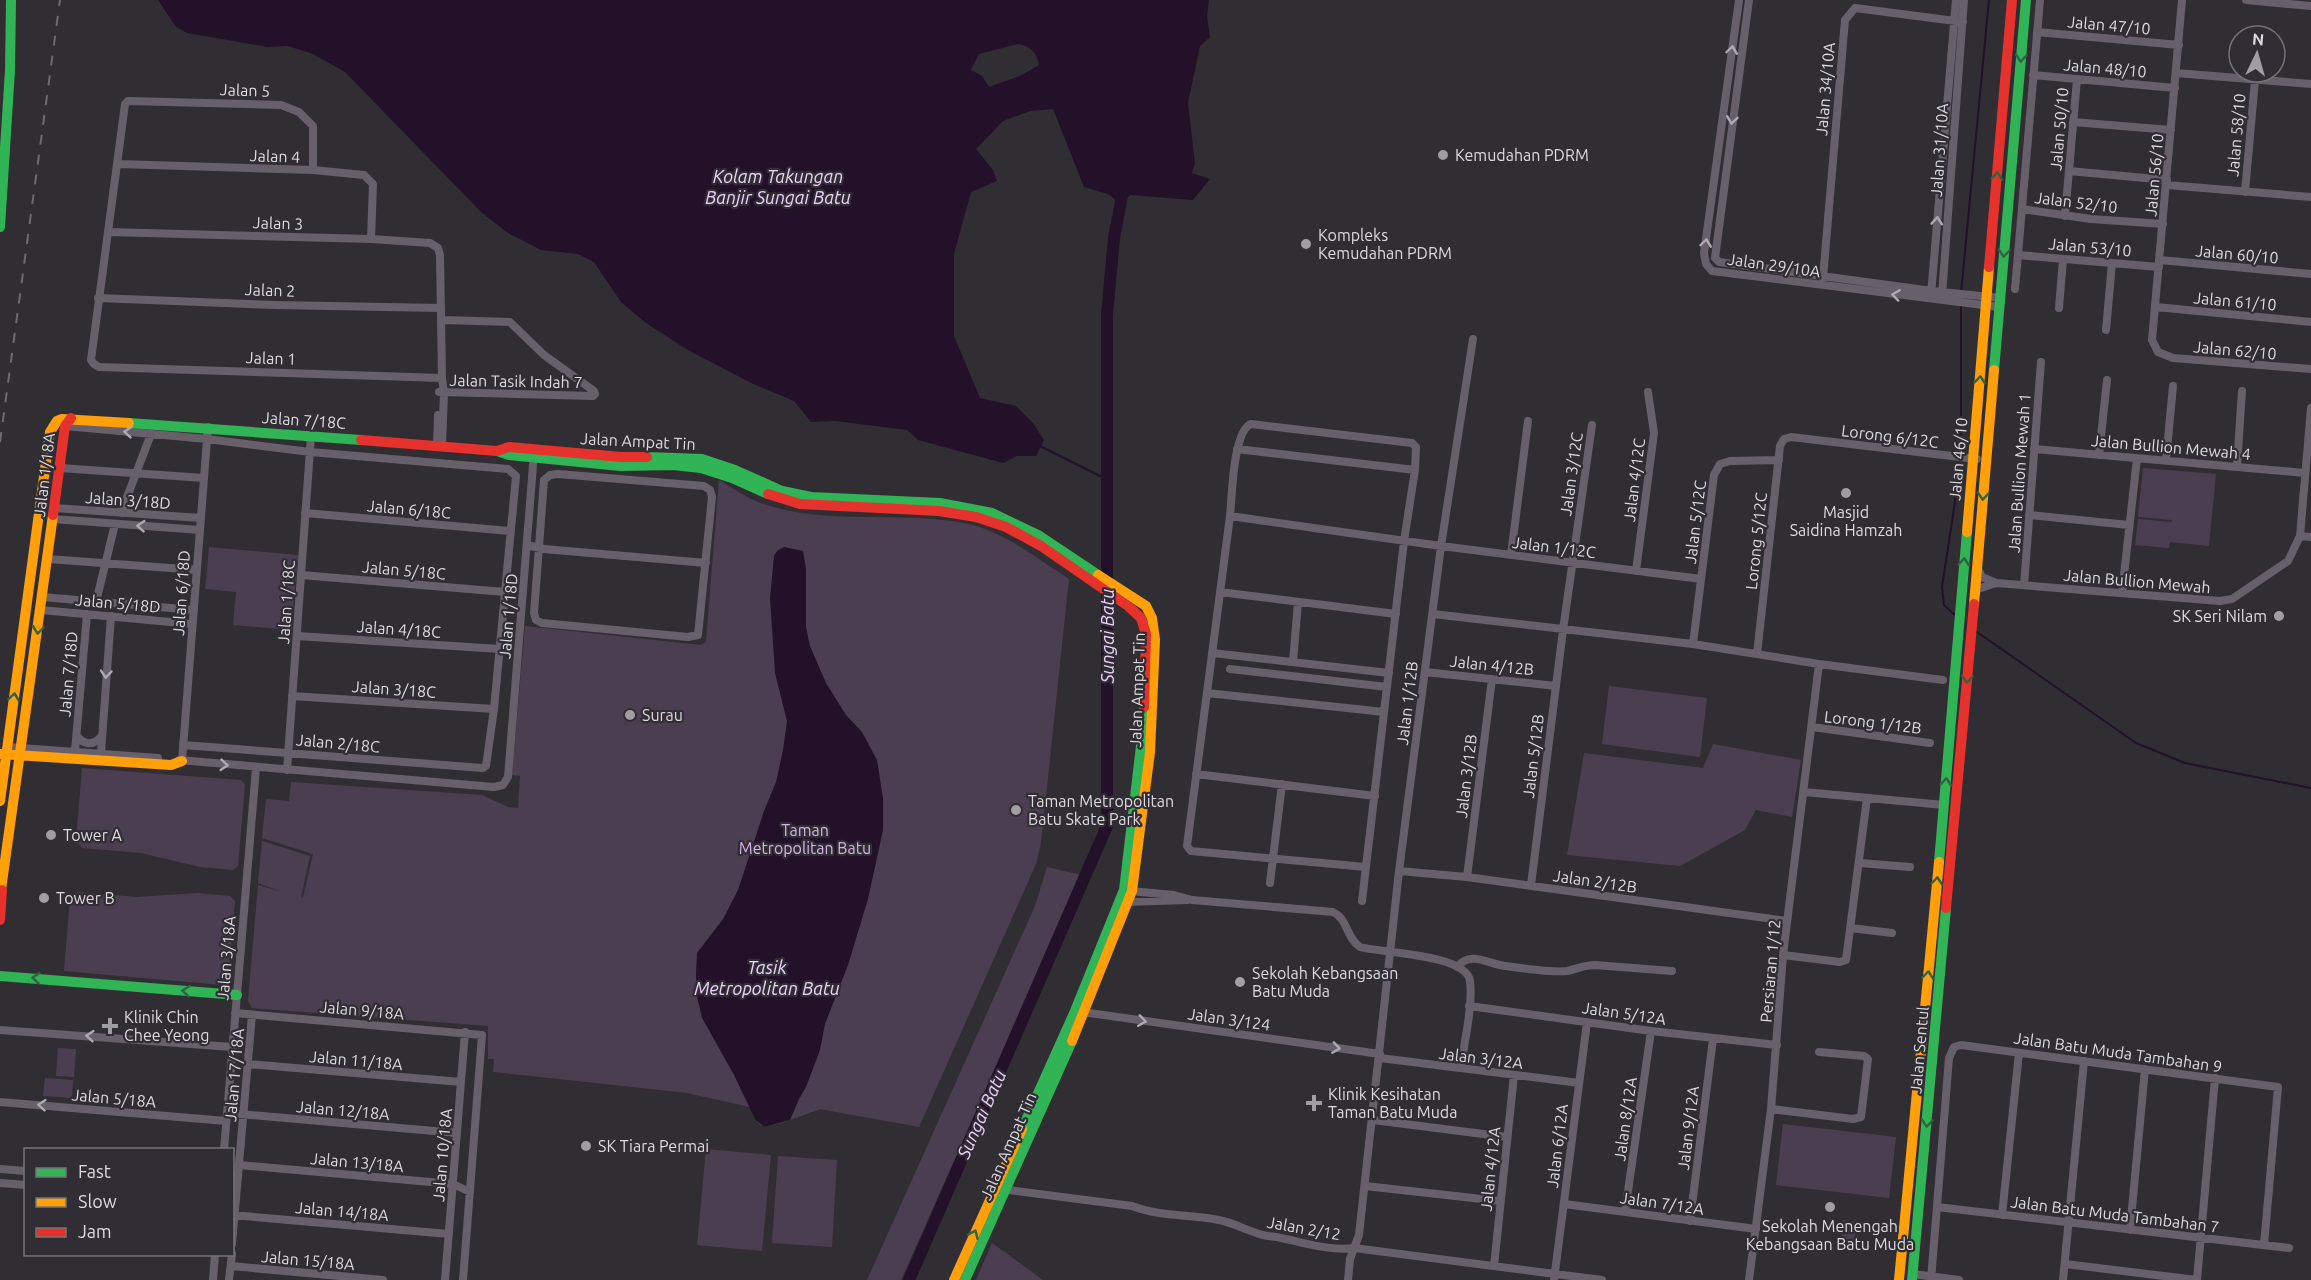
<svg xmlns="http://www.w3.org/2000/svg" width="2311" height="1280" viewBox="0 0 2311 1280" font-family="Ubuntu,sans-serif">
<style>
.green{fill:#4c3e51}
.water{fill:#221128;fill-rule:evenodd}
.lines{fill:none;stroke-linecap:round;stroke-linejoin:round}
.stream{stroke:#221128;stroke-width:2}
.river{stroke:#221128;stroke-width:12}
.street{stroke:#67606a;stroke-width:8}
.fast{stroke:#30b455;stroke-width:10}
.slow{stroke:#ff9f0a;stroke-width:10}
.jam{stroke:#e5322d;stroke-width:10}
.rail{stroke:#6f6a71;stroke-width:2;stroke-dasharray:10 10;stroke-linecap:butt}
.oneway{stroke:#aeaab0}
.oneway2{stroke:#316341}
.poi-dot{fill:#a19ea3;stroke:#312d34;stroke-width:2}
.labels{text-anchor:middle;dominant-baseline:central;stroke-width:4.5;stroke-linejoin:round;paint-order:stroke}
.street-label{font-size:16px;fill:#dedbdf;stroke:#312d34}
.poi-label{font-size:16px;fill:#dedbdf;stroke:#312d34;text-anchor:start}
.park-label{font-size:16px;fill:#d7b2e7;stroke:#312d34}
.water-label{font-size:18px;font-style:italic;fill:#f0d2fd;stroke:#312d34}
</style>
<rect width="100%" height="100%" fill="#312e33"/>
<path class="green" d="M2143 468 2216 474 2209 546 2170 542 2169 548 2135 545 2138 519 2172 522V520L2138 517Z
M719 480C733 488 748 499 763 504 830 526 901 510 968 524 1005 532 1038 559 1069 579L1041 843 1036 864 919 1127 820 1109 782 1123 764 1127 759 1124 750 1107 687 1093 493 1072 494 1059H488V1026L252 1008 248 1001 258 885 282 892 258 883 262 841 310 856 301 897 303 898 313 854 262 838 266 799 289 801 291 782 482 795 508 807 518 808 520 776 512 775 525 626 700 645 706 642Z
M209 547 298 555 291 630 233 625 236 592 205 589Z
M1609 686 1707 698 1700 757 1602 744Z
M1713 744 1801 760 1792 817 1756 810 1745 830 1680 866 1567 855 1584 753 1703 768Z
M82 768 241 780 245 785 238 866 233 870 200 867 141 853 82 848 76 840Z
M1047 867 1081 875 901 1280H867L1035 906Z
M78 892 137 897 198 893 230 896 235 901 228 981 223 985 64 971 70 898Z
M58 1048 76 1049 74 1077 56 1076Z
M45 1078 73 1080 72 1098 43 1096Z
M1783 1124 1896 1137 1889 1198 1776 1185Z
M706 1149 771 1155 762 1251 697 1245Z
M778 1156 837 1160 832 1247 772 1243Z
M1843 1220 1857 1222 1853 1249 1840 1248Z
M992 1243 1043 1280H976Z"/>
<path class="water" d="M158 0H1209L1207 16 1210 37 1200 46 1188 103 1195 163 1192 173 1210 179 1193 200 1130 195 1121 204 1108 194 1084 187 1053 109 1030 111 1003 121 976 149 993 170 997 181 971 192 954 254V336L980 398 1016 406 1033 423 1044 440 1036 456H1017L1003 463 918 440 907 430 835 421 811 422 794 401 751 383 686 349 646 323 621 302 594 262 578 254 541 250 508 233 481 212 345 72 313 54 288 46 267 47 187 33 176 27ZM1018 44C1031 46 1037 53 1039 65L1022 75 989 87 982 76 971 70 979 54Z
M784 547 803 551 806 569V627L810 646 826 683 846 715 862 732 877 760 883 798V830L868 899 848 965 825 1024 820 1050 806 1087 799 1099 790 1120 764 1127 755 1119 734 1075 702 1018 696 992V972L697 953 723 919 738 890 764 811 776 782 783 750 787 721 775 673 770 598 774 556 777 551Z"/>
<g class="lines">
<path class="stream" d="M1961 293 1989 0
M1040 446 1106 479
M1961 446V305
M1956 616 1944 605 1942 587 1960 469
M1977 632 2136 743 2185 763 2311 788"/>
<path class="river" d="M909 1280 1107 826V315L1114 238 1122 196 1116 190"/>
<path class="street" d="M1739 0 1704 253 1706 264 1712 271 1999 307
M1749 0 1715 258 1719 262 1932 291 2000 298
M2182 0 2152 340 2158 352 2173 358 2311 369
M2246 0 2311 6
M2037 32 2179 45
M2176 73 2311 84
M2033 75 2175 88
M2073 122 2171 130
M118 164 313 170 364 175 373 184 371 239
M313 170V126L299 112 281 105 128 101 125 104 91 360 94 364 99 367 442 378
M2069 171 2167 180
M2167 185 2311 197
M2245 192 2255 80
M2022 209 2091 219 2163 224
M2065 216 2077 79
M108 232 371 239 430 243 438 248 440 255 442 378 444 393 442 445
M2018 255 2159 267
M2160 260 2311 274
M1823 278 1845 20 1855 8 1963 22
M2015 289 2040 0
M1931 295 1956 0
M1942 295 1964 0
M98 298 275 305 441 308
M2156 307 2311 322
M2059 308 2063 259
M2106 330 2112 263
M439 392 593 396 595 394 594 391 544 355 510 322 442 320
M65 426 207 439 310 452 508 469 516 476 494 709 486 766 483 768 183 745
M437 445 438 415
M1237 449 1415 470
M2034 449 2305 473
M2099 455 2107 380
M2166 460 2173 386
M2237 466 2242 391
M60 468 204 478
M558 474 704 486 710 490 712 497 698 635 688 637 542 623 536 620 534 613 544 480 550 475Z
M54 508 201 518
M121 513 151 434
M305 513 511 531
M2029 515 2129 525
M1230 516C1232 497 1233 431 1251 424L1412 443 1416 447 1415 470 1404 541 1362 901
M53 519 200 530
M2300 536 2311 537
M527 545 544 549 706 563
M1511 555 1528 421
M48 559 197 570
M1978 569 1982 577 1996 583 2220 601 2232 599 2288 561 2290 557 2300 536 2311 408
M1636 571 1654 433 1648 392
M301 575 505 592
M2024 585 2041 362
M1220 592 1396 614
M2122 593 2137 458
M1975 594 1978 589 1996 583
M42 597 194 610
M96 602 115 524
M41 610 192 624
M1433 614 1693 644 1819 664 1943 680
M297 636 500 649
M1693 644 1714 475 1720 464 1730 461 1779 460
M1212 653 1389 673
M1757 654 1780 446 1784 439 1791 437 1977 459
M1293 662 1298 602
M1230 669 1387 687
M1425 672 1556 686
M1207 693 1384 712
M292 696 494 709
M1812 727 1930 743
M77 736C84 745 93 746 101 737
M7 747 158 758
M75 751 87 614
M101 753 111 616
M179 760 494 787 503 785 508 777 534 453
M182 761 208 427
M287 770 311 436
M1196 774 1375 796
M1804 792 1944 805
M1860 863 1910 867
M1366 867 1191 851 1187 846 1230 516 1441 546 1701 579
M1399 871 1467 877 1787 921
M1467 877 1492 679
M1270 883 1282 784
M1531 885 1563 630 1592 425
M1130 891 1174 895 1192 900 1333 912C1348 919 1346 938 1360 947 1382 953 1466 954 1470 981 1473 1007 1464 1042 1461 1068
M1125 902 1188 900
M1851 928 1892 933
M1783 955 1840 962 1846 960 1867 798
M1457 967C1471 950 1488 964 1505 966 1522 968 1552 973 1567 971 1577 969 1584 965 1595 965L1672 971
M1469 1006 1651 1031 1777 1045
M1082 1012 1380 1054
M235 1013 482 1035 463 1280
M0 1030 232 1047
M1380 1058 1579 1083
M248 1064 461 1082
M0 1102 226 1121
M1771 1109 1853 1119 1861 1117 1868 1059 1864 1056 1819 1052
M227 1113 457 1133
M1373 1120 1507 1137
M224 1150 256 768
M239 1165 453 1184 470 1192
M0 1169 26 1171
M0 1183 26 1185
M1365 1186 1500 1201
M1001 1189 1132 1206C1160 1217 1190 1214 1219 1220 1235 1223 1247 1231 1263 1235 1269 1237 1275 1236 1281 1238 1306 1243 1329 1251 1354 1248L1602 1280
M1564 1204 1756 1229
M1937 1207 2289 1248
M1625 1212 1651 1031
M232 1215 449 1234
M2002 1215 2019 1053
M1690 1221 1713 1039
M2130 1230 2145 1069
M232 1244 252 1015
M2065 1264 2197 1280
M231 1266 383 1280
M1494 1266 1514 1075
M1913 1274 1959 1280
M213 1280 215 1254
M229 1280 232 1254
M445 1280 465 1032
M1348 1280 1350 1259 1359 1235 1399 871 1441 546 1473 339
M1554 1280 1587 1022
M1749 1280 1771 1109 1783 955 1819 664
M1931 1280 1949 1058 1954 1047 1961 1045 2278 1087 2264 1245
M2063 1280 2084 1061
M2197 1280 2215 1078"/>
<path class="fast" d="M0 227 10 70 11 0
M1994 370 2026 0
M129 423 361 440
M497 451 509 455 620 466 673 465 701 468 732 478 768 494
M647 457 702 459 735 470 782 491 811 497 940 503 992 513 1038 535 1098 575
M1939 862 1967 532
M0 976 237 995
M1022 1129 1075 1011 1124 890 1143 729 1144 707
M965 1280 1072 1041
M1912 1280 1946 908"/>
<path class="slow" d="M1967 532 1989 267
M1974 604 1994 370
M0 754 171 765 182 761
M0 801 50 432 57 421 62 419 129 423
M0 897 53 515
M1072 1041 1132 891 1150 752 1155 640 1152 618 1146 606 1098 575
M954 1280 1022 1129
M1899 1280 1939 862"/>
<path class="jam" d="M1989 267 2012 0
M361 440 497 451 509 447 621 457H647
M768 494 800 504 939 511 976 517 1006 527 1041 546 1128 606 1141 618 1146 634 1144 707
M53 515 65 426 71 418
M1946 908 1974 604
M0 920 2 890"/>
<path class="rail" d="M0 442 60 0"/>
</g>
<defs><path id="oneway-chevron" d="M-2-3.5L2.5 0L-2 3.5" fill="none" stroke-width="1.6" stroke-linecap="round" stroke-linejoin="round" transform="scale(1.5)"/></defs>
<g class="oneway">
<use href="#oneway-chevron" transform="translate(1732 50) rotate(-82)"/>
<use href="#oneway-chevron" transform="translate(1732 120) rotate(98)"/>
<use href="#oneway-chevron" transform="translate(1937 221) rotate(-86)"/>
<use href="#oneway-chevron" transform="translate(1706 243) rotate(-82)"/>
<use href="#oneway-chevron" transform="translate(1896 295) rotate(-172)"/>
<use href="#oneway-chevron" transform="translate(128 432) rotate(-175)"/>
<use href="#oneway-chevron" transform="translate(141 526) rotate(-176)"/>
<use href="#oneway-chevron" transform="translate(106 674) rotate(95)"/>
<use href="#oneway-chevron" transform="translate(224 765) rotate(5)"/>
<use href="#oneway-chevron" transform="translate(1142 1021) rotate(8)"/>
<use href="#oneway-chevron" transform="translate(90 1036) rotate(-175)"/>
<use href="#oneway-chevron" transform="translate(1336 1048) rotate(8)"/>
<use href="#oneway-chevron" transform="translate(42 1105) rotate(-175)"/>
</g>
<g class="oneway2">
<use href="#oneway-chevron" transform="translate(2021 58) rotate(95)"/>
<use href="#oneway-chevron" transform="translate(1997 176) rotate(-85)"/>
<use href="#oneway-chevron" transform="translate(2004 253) rotate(95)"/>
<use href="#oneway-chevron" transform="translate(1980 380) rotate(-85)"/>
<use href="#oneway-chevron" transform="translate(1983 496) rotate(95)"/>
<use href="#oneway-chevron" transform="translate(1964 562) rotate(-85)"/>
<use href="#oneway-chevron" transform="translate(38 630) rotate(98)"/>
<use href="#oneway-chevron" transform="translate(1967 679) rotate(95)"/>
<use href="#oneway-chevron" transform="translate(14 697) rotate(-82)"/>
<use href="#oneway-chevron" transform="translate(1946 782) rotate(-85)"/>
<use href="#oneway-chevron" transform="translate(1937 881) rotate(-85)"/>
<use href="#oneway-chevron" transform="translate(1928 975) rotate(-85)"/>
<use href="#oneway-chevron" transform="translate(36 978) rotate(-175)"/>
<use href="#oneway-chevron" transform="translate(186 991) rotate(-175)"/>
<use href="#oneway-chevron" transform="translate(1927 1123) rotate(95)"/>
<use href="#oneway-chevron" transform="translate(974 1234) rotate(-66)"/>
</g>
<g class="poi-dot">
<circle cx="1443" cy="155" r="6"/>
<circle cx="1306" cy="244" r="6"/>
<circle cx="1846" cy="493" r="6"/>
<circle cx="2279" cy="616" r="6"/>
<circle cx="630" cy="715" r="6"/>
<circle cx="1016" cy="810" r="6"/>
<circle cx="51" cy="835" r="6"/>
<circle cx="44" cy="898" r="6"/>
<circle cx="1240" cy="982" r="6"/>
<path d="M107 1017h6v6h6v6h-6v6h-6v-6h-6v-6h6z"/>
<path d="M1311 1094h6v6h6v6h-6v6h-6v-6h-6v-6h6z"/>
<circle cx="586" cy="1146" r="6"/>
<circle cx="1830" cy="1207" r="6"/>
</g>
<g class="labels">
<g class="street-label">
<text transform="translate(2109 25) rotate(5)">Jalan 47/10</text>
<text transform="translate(2105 68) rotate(5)">Jalan 48/10</text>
<text transform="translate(1825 89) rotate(-85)">Jalan 34/10A</text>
<text transform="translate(245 90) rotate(2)">Jalan 5</text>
<text transform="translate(2059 129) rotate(-85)">Jalan 50/10</text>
<text transform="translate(2236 135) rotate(-85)">Jalan 58/10</text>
<text transform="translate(1939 150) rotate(-86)">Jalan 31/10A</text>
<text transform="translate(275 156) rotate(2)">Jalan 4</text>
<text transform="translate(2154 175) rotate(-85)">Jalan 56/10</text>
<text transform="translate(2076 202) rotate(7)">Jalan 52/10</text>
<text transform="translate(278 223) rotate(2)">Jalan 3</text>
<text transform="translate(2090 247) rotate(5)">Jalan 53/10</text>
<text transform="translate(2237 254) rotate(5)">Jalan 60/10</text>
<text transform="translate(1774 265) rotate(8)">Jalan 29/10A</text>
<text transform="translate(270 290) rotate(2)">Jalan 2</text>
<text transform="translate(2235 301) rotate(5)">Jalan 61/10</text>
<text transform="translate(2235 350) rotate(5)">Jalan 62/10</text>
<text transform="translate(271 358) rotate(2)">Jalan 1</text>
<text transform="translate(516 381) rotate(1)">Jalan Tasik Indah 7</text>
<text transform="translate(304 420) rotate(4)">Jalan 7/18C</text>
<text transform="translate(1890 436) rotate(7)">Lorong 6/12C</text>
<text transform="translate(638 441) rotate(3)">Jalan Ampat Tin</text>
<text transform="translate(2171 447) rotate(5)">Jalan Bullion Mewah 4</text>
<text transform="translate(1958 459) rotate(-85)">Jalan 46/10</text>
<text transform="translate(2019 473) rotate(-86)">Jalan Bullion Mewah 1</text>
<text transform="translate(1571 474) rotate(-82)">Jalan 3/12C</text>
<text transform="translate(44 475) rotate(-83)">Jalan 1/18A</text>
<text transform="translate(1634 480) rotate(-83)">Jalan 4/12C</text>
<text transform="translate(128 500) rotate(4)">Jalan 3/18D</text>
<text transform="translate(409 509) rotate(5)">Jalan 6/18C</text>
<text transform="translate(1695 522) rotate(-83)">Jalan 5/12C</text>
<text transform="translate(1756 541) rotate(-84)">Lorong 5/12C</text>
<text transform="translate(1554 547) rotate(7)">Jalan 1/12C</text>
<text transform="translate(404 570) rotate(5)">Jalan 5/18C</text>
<text transform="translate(2137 581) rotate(5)">Jalan Bullion Mewah</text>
<text transform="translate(181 593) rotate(-86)">Jalan 6/18D</text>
<text transform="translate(286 602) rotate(-86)">Jalan 1/18C</text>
<text transform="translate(118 603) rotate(5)">Jalan 5/18D</text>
<text transform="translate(508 616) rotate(-85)">Jalan 1/18D</text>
<text transform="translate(399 629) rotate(4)">Jalan 4/18C</text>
<text transform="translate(1492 665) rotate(6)">Jalan 4/12B</text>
<text transform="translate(68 674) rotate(-85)">Jalan 7/18D</text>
<text transform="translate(394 689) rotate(4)">Jalan 3/18C</text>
<text transform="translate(1137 690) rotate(-88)">Jalan Ampat Tin</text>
<text transform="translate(1407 703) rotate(-83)">Jalan 1/12B</text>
<text transform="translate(1873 722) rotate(7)">Lorong 1/12B</text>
<text transform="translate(338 743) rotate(5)">Jalan 2/18C</text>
<text transform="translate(1533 756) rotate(-83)">Jalan 5/12B</text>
<text transform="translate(1466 776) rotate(-83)">Jalan 3/12B</text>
<text transform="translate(1595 881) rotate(8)">Jalan 2/12B</text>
<text transform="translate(226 958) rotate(-85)">Jalan 3/18A</text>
<text transform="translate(1770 971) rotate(-85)">Persiaran 1/12</text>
<text transform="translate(362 1010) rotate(5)">Jalan 9/18A</text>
<text transform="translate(1624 1013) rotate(8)">Jalan 5/12A</text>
<text transform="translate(1229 1019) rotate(8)">Jalan 3/124</text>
<text transform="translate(1919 1050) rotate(-85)">Jalan Sentul</text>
<text transform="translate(2118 1052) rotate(8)">Jalan Batu Muda Tambahan 9</text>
<text transform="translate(1481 1058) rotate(7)">Jalan 3/12A</text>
<text transform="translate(356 1060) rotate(5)">Jalan 11/18A</text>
<text transform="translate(234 1075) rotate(-85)">Jalan 17/18A</text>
<text transform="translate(114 1098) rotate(5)">Jalan 5/18A</text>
<text transform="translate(343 1110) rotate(5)">Jalan 12/18A</text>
<text transform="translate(1625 1119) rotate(-82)">Jalan 8/12A</text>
<text transform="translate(1688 1128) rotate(-83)">Jalan 9/12A</text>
<text transform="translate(1008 1146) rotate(-66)">Jalan Ampat Tin</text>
<text transform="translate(1557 1146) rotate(-83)">Jalan 6/12A</text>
<text transform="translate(442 1155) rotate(-85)">Jalan 10/18A</text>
<text transform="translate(357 1162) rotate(5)">Jalan 13/18A</text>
<text transform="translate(1490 1169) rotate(-84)">Jalan 4/12A</text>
<text transform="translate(1662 1203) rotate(8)">Jalan 7/12A</text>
<text transform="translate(342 1211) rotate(5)">Jalan 14/18A</text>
<text transform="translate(2115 1214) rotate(7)">Jalan Batu Muda Tambahan 7</text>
<text transform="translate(1304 1228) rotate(10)">Jalan 2/12</text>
<text transform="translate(308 1260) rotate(5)">Jalan 15/18A</text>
</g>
<g class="poi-label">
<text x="1455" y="155">Kemudahan PDRM</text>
<text x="1318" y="235">Kompleks<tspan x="1318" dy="18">Kemudahan PDRM</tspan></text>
<text x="1846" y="512" text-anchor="middle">Masjid<tspan x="1846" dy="18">Saidina Hamzah</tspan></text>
<text x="2267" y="616" text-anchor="end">SK Seri Nilam</text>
<text x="642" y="715">Surau</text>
<text x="1028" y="801">Taman Metropolitan<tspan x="1028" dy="18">Batu Skate Park</tspan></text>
<text x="63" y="835">Tower A</text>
<text x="56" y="898">Tower B</text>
<text x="1252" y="973">Sekolah Kebangsaan<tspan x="1252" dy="18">Batu Muda</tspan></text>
<text x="124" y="1017">Klinik Chin<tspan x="124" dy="18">Chee Yeong</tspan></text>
<text x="1328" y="1094">Klinik Kesihatan<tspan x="1328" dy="18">Taman Batu Muda</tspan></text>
<text x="598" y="1146">SK Tiara Permai</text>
<text x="1830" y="1226" text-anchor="middle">Sekolah Menengah<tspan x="1830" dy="18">Kebangsaan Batu Muda</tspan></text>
</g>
<g class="park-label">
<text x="805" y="830">Taman<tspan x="805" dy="18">Metropolitan Batu</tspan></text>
</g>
<g class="water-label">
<text x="778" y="176">Kolam Takungan<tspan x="778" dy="21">Banjir Sungai Batu</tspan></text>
<text transform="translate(1107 636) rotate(-90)">Sungai Batu</text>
<text x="767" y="967">Tasik<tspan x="767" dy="21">Metropolitan Batu</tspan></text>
<text transform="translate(981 1114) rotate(-66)">Sungai Batu</text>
</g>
</g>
<rect x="24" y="1148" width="210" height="108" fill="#312d34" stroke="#767378" stroke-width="1.5"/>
<rect x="36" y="1168" width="30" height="9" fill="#30b455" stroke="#767378" stroke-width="1.5"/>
<text x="78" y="1178" font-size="18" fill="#dedbdf">Fast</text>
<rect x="36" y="1198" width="30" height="9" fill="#ff9f0a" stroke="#767378" stroke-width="1.5"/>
<text x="78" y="1208" font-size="18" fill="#dedbdf">Slow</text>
<rect x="36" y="1228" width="30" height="9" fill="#e5322d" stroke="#767378" stroke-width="1.5"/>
<text x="78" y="1238" font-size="18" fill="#dedbdf">Jam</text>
<g transform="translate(2257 54) rotate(5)"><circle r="28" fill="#312d34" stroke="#767378" stroke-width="1.5"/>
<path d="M0-4.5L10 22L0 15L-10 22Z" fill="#a19ea3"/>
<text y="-9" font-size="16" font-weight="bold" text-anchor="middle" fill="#dedbdf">N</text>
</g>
</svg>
